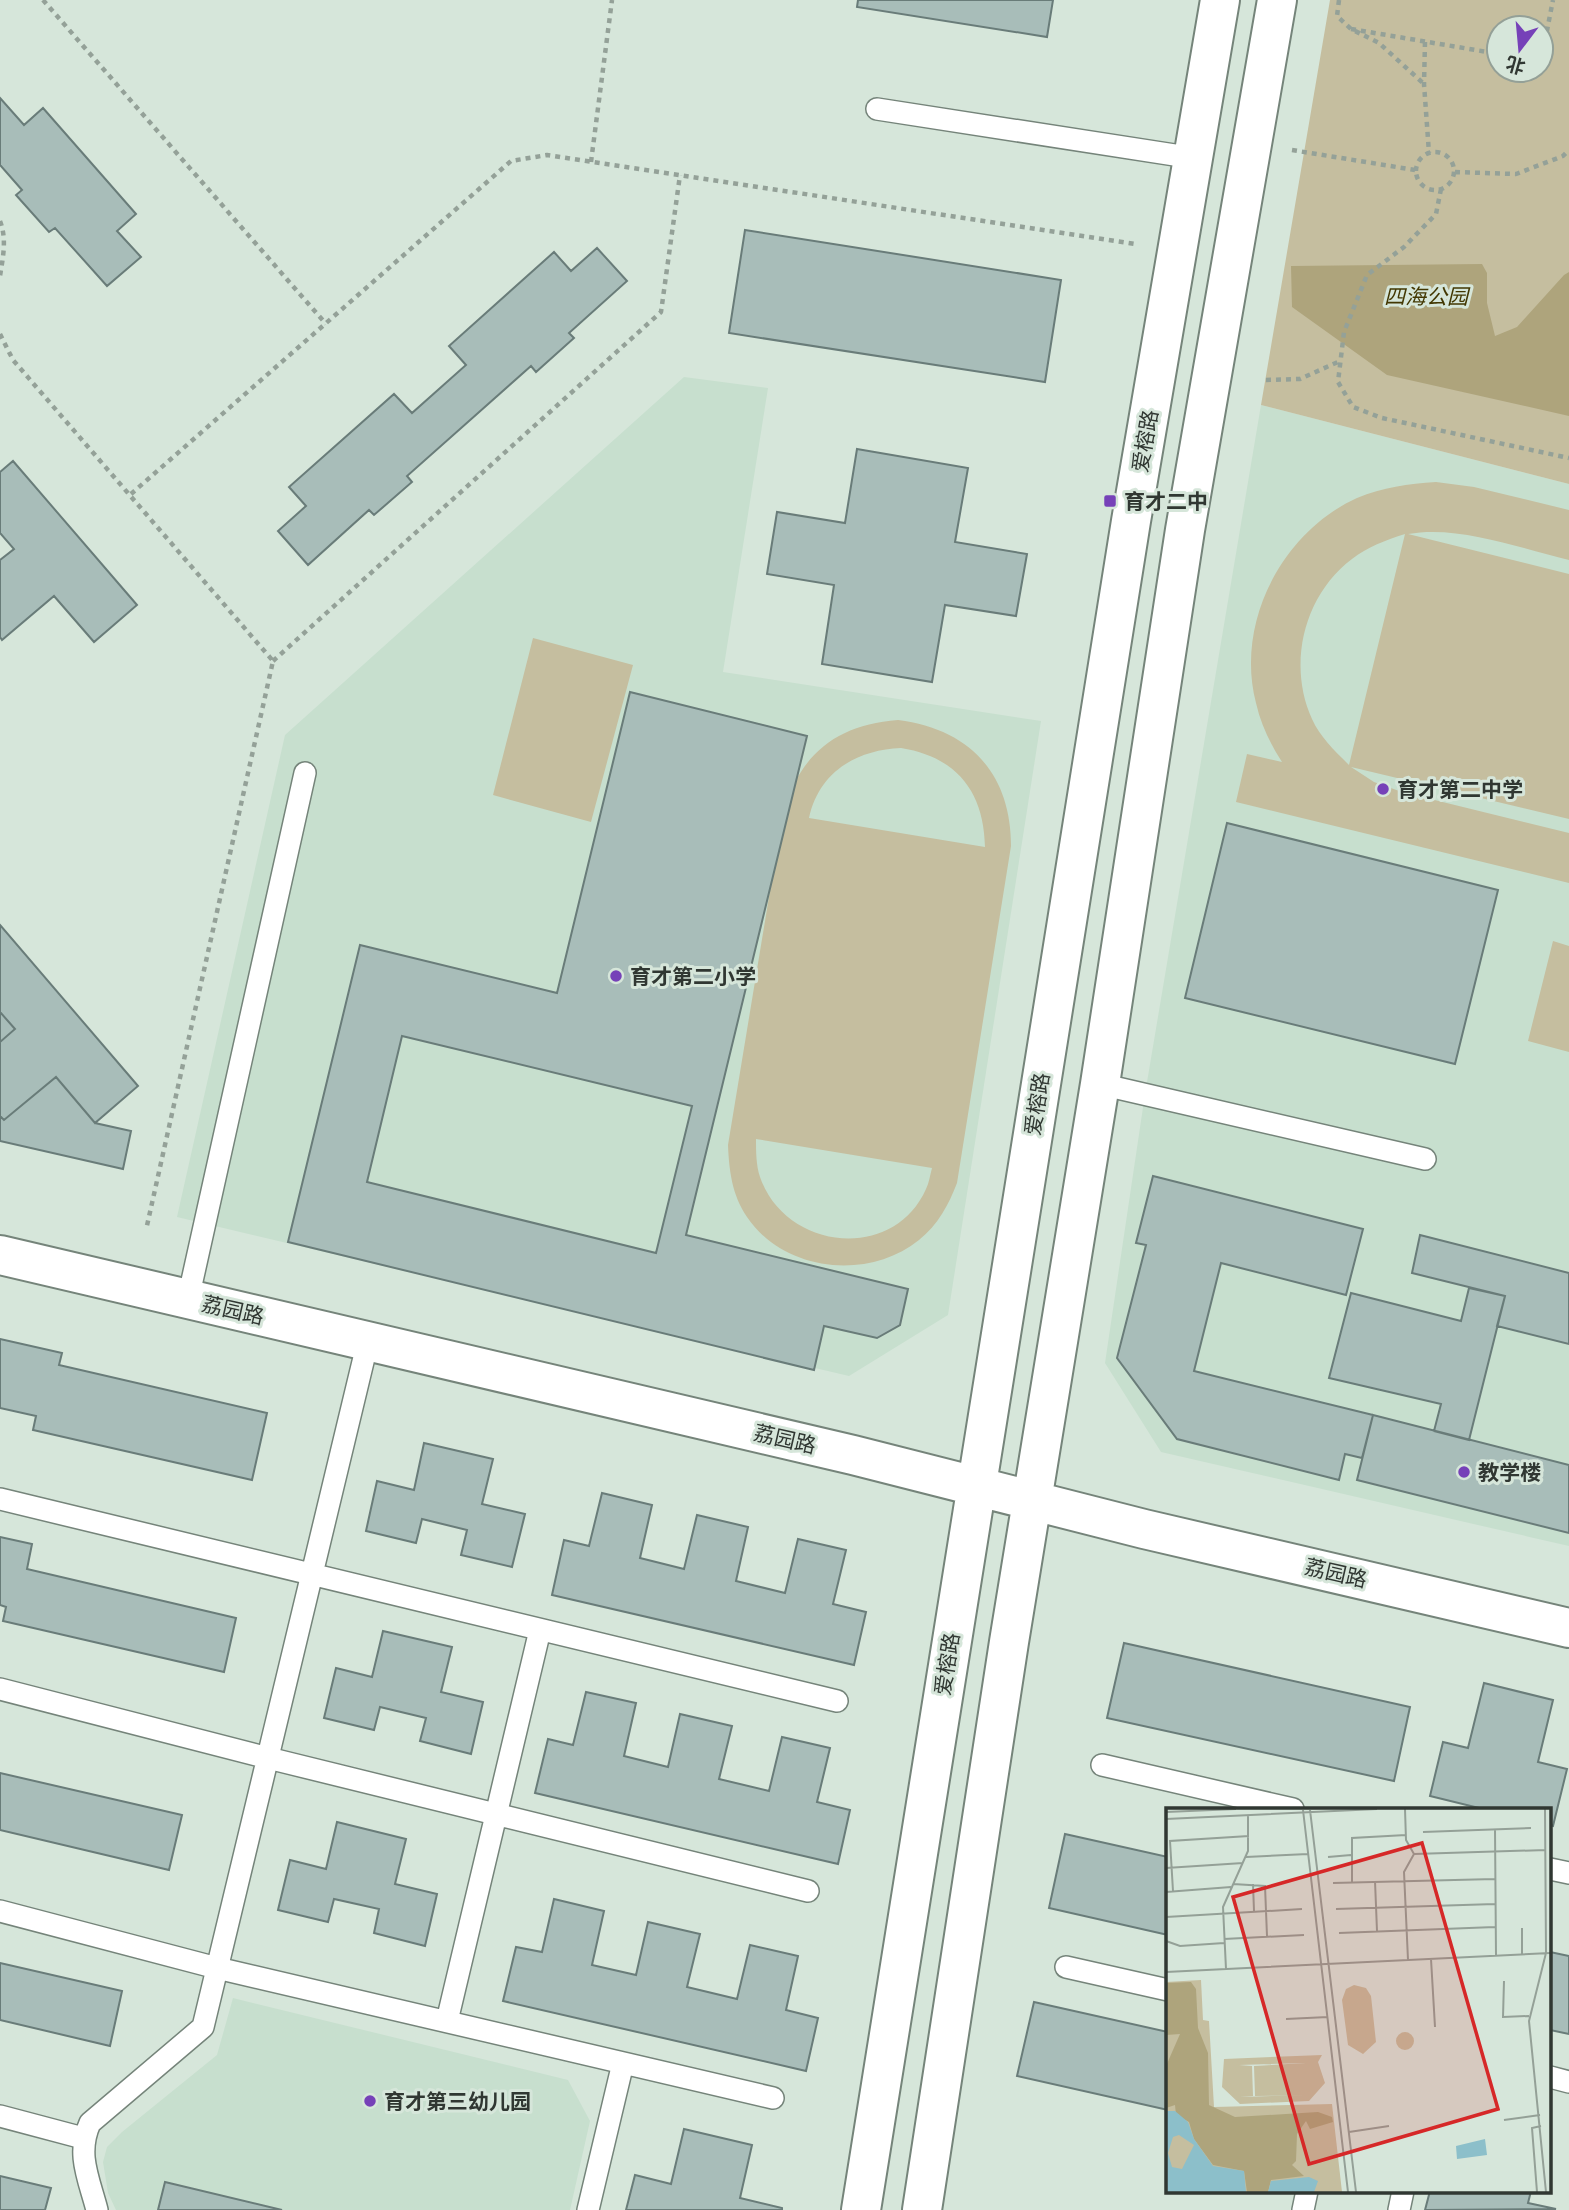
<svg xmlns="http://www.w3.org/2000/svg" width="1569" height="2210" viewBox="0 0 1569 2210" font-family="Lora,'Noto Sans SC',serif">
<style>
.built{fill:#c7dfce}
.green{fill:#c5be9f;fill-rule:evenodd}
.forest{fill:#aea47c}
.building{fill:#a8bdb9;stroke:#697c79;stroke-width:2;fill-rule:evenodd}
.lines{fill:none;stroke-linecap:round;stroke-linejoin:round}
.service-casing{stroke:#75847a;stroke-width:24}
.tertiary-casing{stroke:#75847a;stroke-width:42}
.path{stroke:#94a198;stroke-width:4.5;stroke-dasharray:5 5;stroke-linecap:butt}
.service{stroke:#fff;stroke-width:21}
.tertiary{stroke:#fff;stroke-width:38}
.poi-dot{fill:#7641b8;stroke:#d6e6da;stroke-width:2.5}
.labels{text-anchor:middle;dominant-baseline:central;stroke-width:6;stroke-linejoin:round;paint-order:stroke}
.park-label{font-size:21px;font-style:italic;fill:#423702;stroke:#d6e6da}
.street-label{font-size:21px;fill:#303732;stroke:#d6e6da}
.poi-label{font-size:21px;font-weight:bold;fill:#303732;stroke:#d6e6da;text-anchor:start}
.inset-road{fill:none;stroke:#94a097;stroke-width:2}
.view{fill:#d62828;fill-opacity:0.15;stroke:#d62828;stroke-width:3.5}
.inset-edge{fill:none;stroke:#303732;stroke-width:3.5}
</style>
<rect width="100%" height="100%" fill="#d6e6da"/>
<path class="built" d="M684 377 768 388 723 672 1041 721 948 1315 849 1376 177 1217 285 735Z
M1261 405 1569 484V1546L1161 1452 1105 1363 1145 1094Z
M233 1998 568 2080 590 2121 570 2210H116L108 2193 103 2162 107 2147 122 2132 217 2055Z"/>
<path class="green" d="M1330 0H1569V484L1261 405ZM1499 28H1541V70H1499Z
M1436 482 1474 487 1569 510V560C1519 548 1459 525 1408 534L1569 574V819L1351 767 1374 782 1402 792 1569 833V883L1236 802 1247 754 1282 762C1270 743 1261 725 1256 703 1235 623 1282 532 1357 498 1383 487 1408 484 1436 482ZM1405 534 1349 765C1335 751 1320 737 1312 719 1287 664 1304 595 1352 559 1367 547 1386 540 1405 534Z
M533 638 633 665 591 822 493 795Z
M898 720C969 729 1011 773 1011 846L957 1183C949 1204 938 1225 919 1240 868 1281 784 1272 747 1217 732 1195 729 1170 728 1145L784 806C805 750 839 725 898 720ZM901 748C957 757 984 792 985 847L809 818C819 772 856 750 901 748ZM756 1139 932 1168C930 1175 929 1183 926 1189 893 1263 785 1250 760 1177 756 1165 756 1151 756 1139Z
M1553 941 1569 946V1052L1528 1041Z"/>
<path class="forest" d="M1482 264 1487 273V303L1495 336 1517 327 1564 275 1569 272V416L1387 375 1292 307 1291 266Z"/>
<path class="building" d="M858 0H1053L1047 37 857 7Z
M0 98 24 125 43 108 136 214 117 231 141 257 107 286 55 228 49 232 16 195 22 190 0 165Z
M745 230 1061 280 1045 382 729 333Z
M597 248 627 281 569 333 574 338 536 372 531 366 407 476 412 482 374 515 369 510 308 565 278 531 306 506 289 487 394 394 412 413 466 365 449 346 554 252 571 271Z
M857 449 968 468 955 542 1027 554 1016 616 945 605 932 682 822 664 834 585 767 574 777 512 845 523Z
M13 461 137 605 94 642 54 596 2 640 0 637V560L14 549 0 533V472Z
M630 692 807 736 686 1235 908 1289 900 1325 877 1338 824 1326 814 1370 288 1242 360 945 557 993ZM402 1036 692 1106 656 1253 367 1182Z
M1227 823 1498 890 1455 1064 1185 998Z
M0 925 138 1086 95 1123 56 1077 4 1120 0 1116V1042L15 1029 0 1012Z
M0 1012 15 1029 0 1042Z
M56 1077 95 1123 131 1131 123 1169 0 1141V1116L4 1120Z
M1153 1176 1363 1229 1346 1295 1221 1263 1194 1371 1373 1415 1362 1458 1345 1454 1339 1480 1177 1439 1117 1358 1146 1245 1136 1243Z
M1420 1235 1569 1273V1344L1497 1326 1505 1296 1412 1273Z
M1469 1288 1505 1296 1469 1440 1434 1431 1441 1404 1329 1378 1351 1293 1461 1321Z
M0 1339 62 1353 59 1365 267 1413 252 1480 33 1430 36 1416 0 1408Z
M1373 1415 1569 1465V1533L1357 1480Z
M424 1443 493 1459 482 1504 525 1514 512 1567 461 1555 467 1530 422 1519 416 1543 366 1531 377 1481 414 1490Z
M602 1493 652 1505 640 1558 684 1569 697 1515 748 1527 736 1581 785 1593 798 1539 846 1550 833 1604 866 1612 854 1665 552 1595 564 1540 589 1546Z
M0 1537 32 1544 27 1569 236 1618 224 1672 3 1621 6 1607 0 1605Z
M383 1631 452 1647 441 1692 483 1702 471 1754 420 1741 426 1718 380 1707 374 1730 324 1718 336 1668 372 1677Z
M1124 1643 1410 1707 1394 1781 1107 1718Z
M1484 1683 1553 1700 1538 1762 1567 1769 1553 1826 1550 1825V1809H1483L1430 1796 1443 1742 1468 1748Z
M586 1692 636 1703 624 1756 668 1767 680 1714 732 1726 719 1779 769 1791 782 1737 830 1748 817 1802 850 1810 838 1864 535 1793 548 1739 573 1745Z
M0 1773 182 1815 169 1870 0 1830Z
M337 1822 406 1839 395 1884 437 1894 425 1946 374 1933 379 1909 334 1899 328 1922 278 1910 290 1860 326 1869Z
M1065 1834 1168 1857V1935L1049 1908Z
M554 1899 604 1911 592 1965 636 1975 648 1922 700 1934 687 1987 737 1999 750 1945 798 1956 786 2010 818 2018 806 2071 503 2001 516 1947 542 1952Z
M1550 1952 1569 1956V2034L1550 2030Z
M0 1963 122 1991 110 2046 0 2020Z
M1034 2002 1168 2032V2110L1017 2076Z
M684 2129 752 2145 740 2198 782 2208V2210H626L635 2175 671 2184Z
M0 2176 51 2188 45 2210H0Z
M165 2182 282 2210H158Z
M1430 2191H1531L1528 2203 1556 2209 1425 2210Z"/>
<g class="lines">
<g class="service-casing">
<path id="service" d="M877 109 1194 158
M1100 1084 1425 1159
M188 1299 305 773
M0 1499 837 1701
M0 1689 268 1758 808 1891
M1102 1765 1293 1809
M1550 1869 1569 1873
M0 1911 217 1968 773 2098
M1066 1967 1168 1990
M447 2021 540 1630
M1550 2077 1569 2082
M0 2116 83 2138
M97 2210C89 2179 76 2154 90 2123L203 2027 368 1341
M588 2210 623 2063
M1303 2210 1307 2191
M1399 2210 1403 2191"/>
</g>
<g class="tertiary-casing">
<path id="tertiary" d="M0 1255 853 1455 1144 1529 1569 1628
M861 2210 1131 521 1220 0
M922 2210 1009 1642 1100 1084 1185 530 1277 0"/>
</g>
<path class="path" d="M43 0 326 324
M1339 0 1337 16 1351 29 1379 43 1424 84
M1351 29 1499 54
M1425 42 1424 84 1429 153
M1541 61 1553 0
M1292 150 1415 170
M1416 171a19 19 0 1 1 38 0a19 19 0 1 1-38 0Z
M591 162 612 0
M1455 172 1516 174 1563 156 1569 150
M1441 189 1436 214 1404 247 1367 275 1344 332 1338 382 1353 407 1382 418 1569 458
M0 221C7 239 3 257 0 276
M0 334 13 360 273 661 146 1230
M1266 380 1300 379 1340 361
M131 494 511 161 547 155 1135 244
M273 661 661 312 680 175"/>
<use href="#service" class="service"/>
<use href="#tertiary" class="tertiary"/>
</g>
<g class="poi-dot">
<rect x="1103" y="494" width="14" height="14" rx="3.5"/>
<circle cx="1383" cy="789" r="7"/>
<circle cx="616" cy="976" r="7"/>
<circle cx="1464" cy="1472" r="7"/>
<circle cx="370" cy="2101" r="7"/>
</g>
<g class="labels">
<g class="park-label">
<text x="1426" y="296">四海公园</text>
</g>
<g class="street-label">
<text transform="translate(1145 441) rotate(-80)">爱榕路</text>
<text transform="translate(1037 1104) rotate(-81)">爱榕路</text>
<text transform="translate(233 1310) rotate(13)">荔园路</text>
<text transform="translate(785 1439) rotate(13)">荔园路</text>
<text transform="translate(1336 1573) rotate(13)">荔园路</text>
<text transform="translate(947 1664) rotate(-81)">爱榕路</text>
</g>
<g class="poi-label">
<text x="1124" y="501">育才二中</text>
<text x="1397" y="789">育才第二中学</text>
<text x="630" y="976">育才第二小学</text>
<text x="1478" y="1472">教学楼</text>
<text x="384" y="2101">育才第三幼儿园</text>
</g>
</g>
<g transform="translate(1166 1808)">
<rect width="385" height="385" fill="#d6e6da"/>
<path d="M35 172 37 212 43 213 48 299 166 296 176 384H0V174ZM188 177 200 180 205 188 210 234 197 246 182 237 176 192 180 181ZM230 233a9 9 0 1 1 18 0a9 9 0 1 1-18 0ZM156 247 152 254 159 275 143 293 74 296 56 279 58 251ZM140 255 88 258 89 288 141 287 74 289 87 288 86 258 73 257Z" fill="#c5be9f" fill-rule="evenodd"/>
<path d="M25 174 30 181 32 220 42 245 43 297 69 309 152 304 166 309 167 314 144 321 140 313 131 326 130 353 126 357 138 368 105 372 102 384H81L78 363 47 357 28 331 23 314 10 307 9 297 0 300V258L14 226 0 227V175Z" fill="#aea47c"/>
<path d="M0 303H9L22 314 28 331 47 358 78 363 80 384H0ZM13 327 28 337 16 361 6 359 2 345 7 329ZM319 331 321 347 291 351 290 338ZM143 369 152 373 148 384H102L105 373Z" fill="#8cbfca" fill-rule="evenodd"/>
<path class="inset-road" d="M239 1 240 32 248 46 238 64 242 152M379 1 380 145 363 213 380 384M137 2 182 384M144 2 190 384M0 4 70 1M0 11 211 1M329 21 330 148M257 24 365 20M248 46 380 42M80 49 142 46M162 49 185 47M0 60 77 55M209 73 211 123M186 74V30L240 27M167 75 329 71M67 76 99 78 101 128M87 76 88 103M7 83 4 33 83 28M0 84 65 79M170 101 329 96M0 109 136 101M356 120V146M173 125 329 119M58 131 138 127M0 133 14 138 58 135M265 151 269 219M60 161 57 99 82 43V8M0 164 384 145M338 173 337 209 363 208M120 211 162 209M338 312 374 307M183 324 223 318M371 384 366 320 375 318"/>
<path class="view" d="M256 35 332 301 143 356 67 89Z"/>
<rect width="385" height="385" class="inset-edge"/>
</g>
<g transform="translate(1520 49) rotate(196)"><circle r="33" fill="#d6e6da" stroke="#94a097" stroke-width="2"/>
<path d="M0-5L12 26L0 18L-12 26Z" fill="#7641b8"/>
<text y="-10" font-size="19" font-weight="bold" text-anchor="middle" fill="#303732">北</text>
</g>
</svg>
